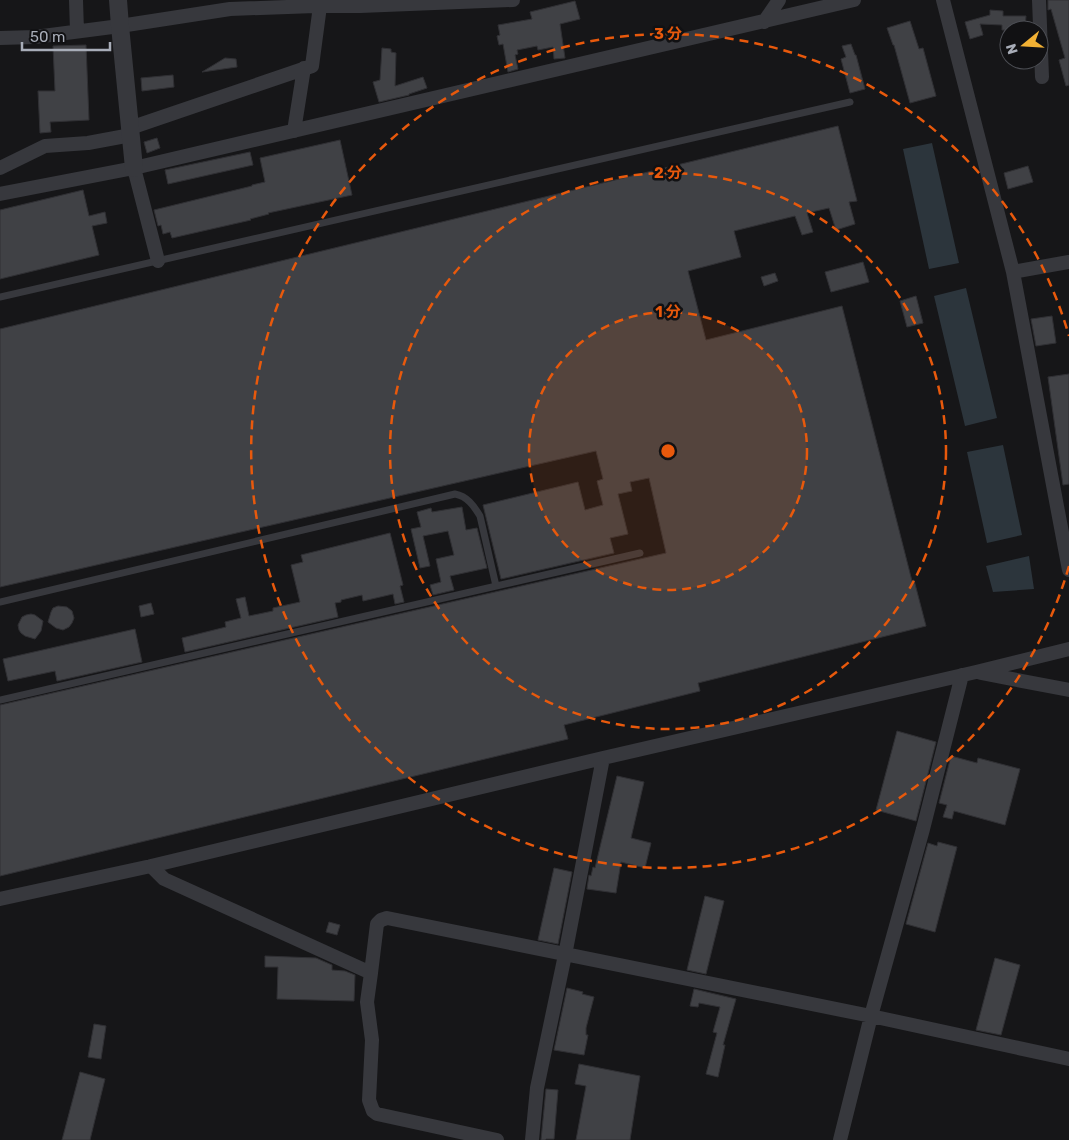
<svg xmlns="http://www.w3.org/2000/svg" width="1069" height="1140" viewBox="0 0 1069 1140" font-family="Rubik,'Noto Sans JP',sans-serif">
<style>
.water{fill:#2c353c}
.building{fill:#404145;stroke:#303034}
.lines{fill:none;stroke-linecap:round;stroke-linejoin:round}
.service{stroke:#37383d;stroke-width:7}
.minor{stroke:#37383d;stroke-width:14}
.tertiary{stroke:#37383d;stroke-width:18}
.ring{fill:none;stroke:#e8590c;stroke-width:2.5;stroke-dasharray:9 6}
.centre{fill:#e8590c;stroke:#111113;stroke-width:2.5}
.ring-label{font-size:15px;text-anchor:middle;font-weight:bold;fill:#e8590c;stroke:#111113;stroke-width:5;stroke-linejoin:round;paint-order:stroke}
</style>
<rect width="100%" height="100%" fill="#161618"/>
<path class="water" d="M932 143 959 263 929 269 903 149Z
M966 288 997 418 965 426 934 296Z
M1003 445 1022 535 987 543 967 452Z
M1029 556 1034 589 993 592 986 566Z"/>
<path class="building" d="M1048 0H1069V85L1066 86 1059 60 1065 58 1051 9 1048 10Z
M575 1 580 19 560 24 565 58 554 59 553 47 538 50 537 46 517 50 518 54 515 55 518 69 508 72 503 44 499 45 497 36 500 35 498 25 532 19 530 12Z
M990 10 1003 11V16H1026L1025 29 1019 28 1018 30H1002V25L980 24 983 35 970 39 965 22 990 15Z
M910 21 919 49 923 48 936 96 910 103 894 45H893L887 28Z
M851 44 855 55H856L865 89 850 93 841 59 846 57 842 46Z
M86 45 89 120 50 122 51 132 40 133 38 91H55L53 46Z
M382 48 391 49V52L396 53 395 86 423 77 427 88 409 94V95L379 102 373 82 380 80Z
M225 58 236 59 237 67 202 72Z
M173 75 174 87 142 91 141 78Z
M838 126 857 201 849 202 855 224 836 230 829 208 807 213 813 232 802 235 795 216 734 231 741 257 688 271 706 340 842 306 912 581 914 580 926 626 698 683 700 691 564 725 568 739 0 876V705L666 553 649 478 630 482 632 491 618 494 628 534 610 538 614 553 501 579 483 505 578 482 585 510 603 505 597 481 603 479 596 451 0 587V329Z
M157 138 160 148 147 153 144 142Z
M340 140 352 195 268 213 269 214 250 219 251 220 172 238 170 232 163 234 161 225 158 226 154 210 252 186V185L265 182 260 158Z
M250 152 253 165 168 184 165 170Z
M1028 166 1033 182 1008 189 1004 173Z
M83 190 89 216 105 212 107 223 92 226 99 255 0 279V210Z
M863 262 869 282 831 292 825 272Z
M775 273 778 281 764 286 761 277Z
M916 296 923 323 907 327 900 301Z
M1052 316 1056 343 1036 346 1031 319Z
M1069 374V484L1063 485 1048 377Z
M462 507 466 530 477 528 487 568 450 576 454 590 433 595 430 585 441 582 436 559 454 555 448 531 423 536 430 566 420 568 411 529 421 527 417 512 431 508 432 512Z
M390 533 403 585 400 586 404 602 395 604 393 594 363 601 362 595 341 600V602L335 603 338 617 185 652 182 638 226 627 225 622 241 618 236 599 245 597 249 616 273 611V608L300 602 291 565 303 562 301 555Z
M151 603 154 614 141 617 139 606Z
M58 606 67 607 72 611 74 618 72 623 69 627 63 630 56 628 48 622 51 612 53 608Z
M31 614 35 615 43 621 41 631 35 639 25 636 21 633 19 630 18 625 22 617 26 615Z
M135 629 142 662 57 681 55 671 8 681 3 659Z
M897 731 936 742 916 821 876 810Z
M951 756 977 763 978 758 1020 769 1005 825 954 811 952 819 943 817 947 805 939 803Z
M617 776 644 782 631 838 651 843 645 868 621 862 616 893 587 889 589 875 591 876 593 867 595 868Z
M938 842 957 847 935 932 906 924 928 843 937 846Z
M554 868 572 872 558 944 538 940Z
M705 896 724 901 706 974 687 970Z
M329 922 340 925 337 935 326 932Z
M265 956 316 958 332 965V970L345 971 355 975 354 1001 277 999 278 967H265Z
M995 958 1020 965 1001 1035 976 1030Z
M567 988 583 992 582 994 594 997 586 1028V1035H588L584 1055 554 1050Z
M694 989 736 999 723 1045H725L718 1077 706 1074 717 1033 713 1032 720 1007 699 1003 698 1007 690 1006Z
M94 1024 106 1026 101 1059 88 1057Z
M579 1064 640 1076 630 1140H576L586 1086 575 1084Z
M80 1072 105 1079 90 1140H62Z
M546 1089 558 1090 554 1139H546L545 1140H541Z"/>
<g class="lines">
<path class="service" d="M0 297 850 102
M0 602 455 494C467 496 474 506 480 516L496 586
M0 700 640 553"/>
<path class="minor" d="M76 0 77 31
M943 0 1013 272 1069 570
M1039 0 1042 77
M764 22 779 0
M0 38 35 37 120 26 230 9 315 6H360L513 0
M130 128 312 66 320 6
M294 131 304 68
M0 168 45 146 88 143 131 135
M134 168 158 261
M0 194 134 168 854 0
M1013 272 1069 262
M981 673 1069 690
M151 866 164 879 371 973 377 924 381 920 387 918 871 1016 1069 1059
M0 899 151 866 603 758 976 672 1069 649
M371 973 367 1002 372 1040 369 1100 373 1111 377 1114 497 1140
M532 1140 537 1088 565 955 603 758
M840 1140 871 1016 923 829 962 675"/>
<path class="tertiary" d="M118 0 120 26 134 168"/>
</g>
<circle cx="668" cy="451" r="139" fill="#e8590c" fill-opacity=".12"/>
<g class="ring">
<circle cx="668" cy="451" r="139"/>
<circle cx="668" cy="451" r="278"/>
<path d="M1069 566A417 417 0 1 1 1069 336"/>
</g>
<circle cx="668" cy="451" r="8" class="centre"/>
<g class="ring-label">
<text x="668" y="39">3 分</text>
<text x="668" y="178">2 分</text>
<text x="668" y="317">1 分</text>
</g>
<g transform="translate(1024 45) rotate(252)"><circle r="24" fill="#111113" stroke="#4d4f55"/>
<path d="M0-4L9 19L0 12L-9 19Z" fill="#f2b134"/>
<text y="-8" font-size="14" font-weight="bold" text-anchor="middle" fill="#a8adb8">N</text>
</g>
<path d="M22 42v8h88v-8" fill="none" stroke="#a8adb8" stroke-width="2.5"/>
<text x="30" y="42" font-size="15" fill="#a8adb8" stroke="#111113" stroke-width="4" paint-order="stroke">50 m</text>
</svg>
